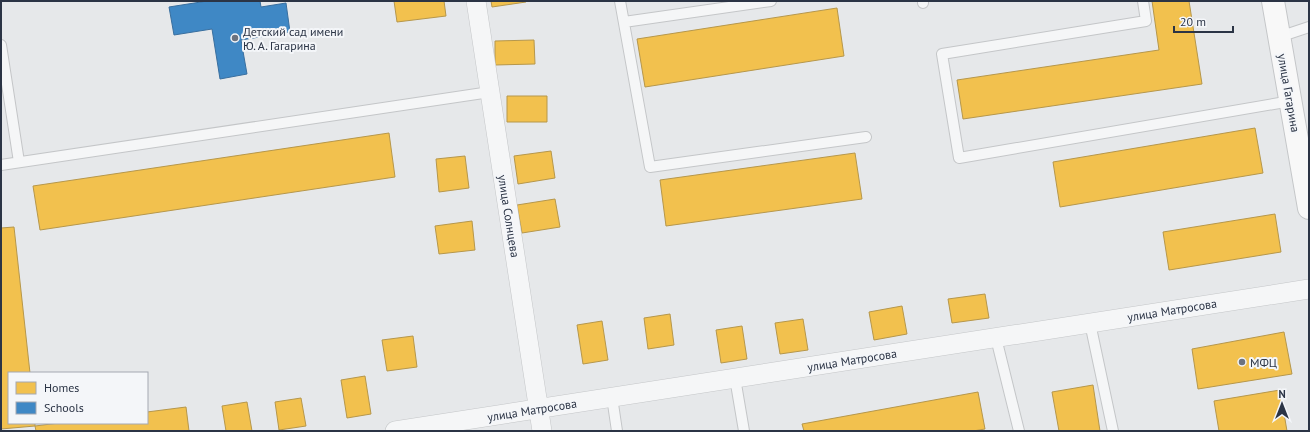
<svg xmlns="http://www.w3.org/2000/svg" width="1310" height="432" viewBox="0 0 1310 432" font-family="'PT Sans',sans-serif">
<style>
.homes{fill:#f2c14e;stroke:#b6974b}
.schools{fill:#3f88c5;stroke:#396f9f}
.lines{fill:none;stroke-linecap:round;stroke-linejoin:round}
.service-casing{stroke:#c4c6c8;stroke-width:12}
.minor-casing{stroke:#c4c6c8;stroke-width:20}
.secondary-casing{stroke:#c4c6c8;stroke-width:24}
.service{stroke:#f5f6f7;stroke-width:10}
.minor{stroke:#f5f6f7;stroke-width:19}
.secondary{stroke:#f8f8f8;stroke-width:22}
.poi-dot{fill:#6c737f;stroke:#f4f6f9;stroke-width:1.5}
.labels{text-anchor:middle;dominant-baseline:central;stroke-width:4;stroke-linejoin:round;paint-order:stroke}
.poi-label{font-size:12px;fill:#2b3445;stroke:#f4f6f9;text-anchor:start}
.street-label{font-size:12px;fill:#2b3445;stroke:#f4f6f9}
</style>
<rect width="100%" height="100%" fill="#e6e8ea"/>
<path class="homes" d="M394 1H444L446 16 397 22Z
M491 1H526V2L492 7Z
M1152 1H1189L1202 84 963 119 957 80 1159 50Z
M837 8 844 56 645 87 637 39Z
M534 40 535 64 495 65V41Z
M507 96H547V122H507Z
M1255 128 1263 173 1060 207 1053 162Z
M389 133 395 177 40 230 33 186Z
M551 151 555 178 518 184 514 156Z
M855 153 862 199 666 226 660 180Z
M465 156 469 188 439 192 436 159Z
M555 199 560 227 522 233 517 205Z
M1275 214 1281 252 1169 270 1163 232Z
M472 221 475 250 439 254 435 226Z
M14 227 30 373H9V423H35V426L1 429V228Z
M985 294 989 318 952 323 948 299Z
M902 306 907 334 874 340 869 312Z
M670 314 674 345 648 349 644 318Z
M803 319 808 350 780 354 775 323Z
M602 321 608 360 583 364 577 325Z
M742 326 747 359 721 363 716 330Z
M1284 332 1292 374 1198 389 1192 349Z
M413 336 417 367 387 371 382 340Z
M365 376 371 414 347 418 341 380Z
M1093 385 1100 431H1059L1052 392Z
M1280 390 1287 431H1219L1214 401Z
M978 392 985 429 973 431H804L802 424Z
M301 398 306 426 279 430 275 402Z
M247 402 252 431H226L222 406Z
M186 407 189 431H36L35 426 59 423H147V412Z"/>
<path class="schools" d="M207 1H260L261 7 286 3 290 32 241 40 247 74 220 79 212 29 174 35 169 7Z"/>
<g class="lines">
<g class="service-casing">
<path id="service" d="M620 1 650 167 866 137
M923 1V3
M1143 1 1146 21 942 54 959 158 1291 101
M624 22 771 1
M1279 37 1309 27
M1 45 19 162
M1 165 490 92
M1090 323 1113 431
M996 338 1019 431
M735 378 744 431
M612 397 617 431"/>
</g>
<g class="minor-casing">
<path id="minor" d="M476 1 542 431
M395 431 1309 289"/>
</g>
<g class="secondary-casing">
<path id="secondary" d="M1273 1 1309 208"/>
</g>
<use href="#service" class="service"/>
<use href="#minor" class="minor"/>
<use href="#secondary" class="secondary"/>
</g>
<g class="poi-dot">
<circle cx="235" cy="38" r="4"/>
<circle cx="1242" cy="362" r="4"/>
</g>
<g class="labels">
<g class="poi-label">
<text x="243" y="31">Детский сад имени<tspan x="243" dy="14">Ю. А. Гагарина</tspan></text>
<text x="1250" y="362">МФЦ</text>
</g>
<g class="street-label">
<text transform="translate(1289 93) rotate(80)">улица Гагарина</text>
<text transform="translate(509 216) rotate(81)">улица Солнцева</text>
<text transform="translate(1172 310) rotate(-9)">улица Матросова</text>
<text transform="translate(852 360) rotate(-9)">улица Матросова</text>
<text transform="translate(532 410) rotate(-9)">улица Матросова</text>
</g>
</g>
<rect width="1310" height="432" fill="none" stroke="#2b3445" stroke-width="4"/>
<rect x="8" y="372" width="140" height="52" fill="#f4f6f9" stroke="#a4a8b1"/>
<rect x="16" y="382" width="20" height="12" fill="#f2c14e" stroke="#a4a8b1"/>
<text x="44" y="392" font-size="12" fill="#2b3445">Homes</text>
<rect x="16" y="402" width="20" height="12" fill="#3f88c5" stroke="#a4a8b1"/>
<text x="44" y="412" font-size="12" fill="#2b3445">Schools</text>
<g transform="translate(1282 404)" stroke="#f4f6f9" stroke-width="3" paint-order="stroke">
<path d="M0-3L7 15L0 10L-7 15Z" fill="#2b3445"/>
<text y="-6" font-size="11" font-weight="bold" text-anchor="middle" fill="#2b3445">N</text>
</g>
<path d="M1174 26v6h59v-6" fill="none" stroke="#2b3445" stroke-width="2"/>
<text x="1180" y="26" font-size="12" fill="#2b3445" stroke="#f4f6f9" stroke-width="3" paint-order="stroke">20 m</text>
</svg>
